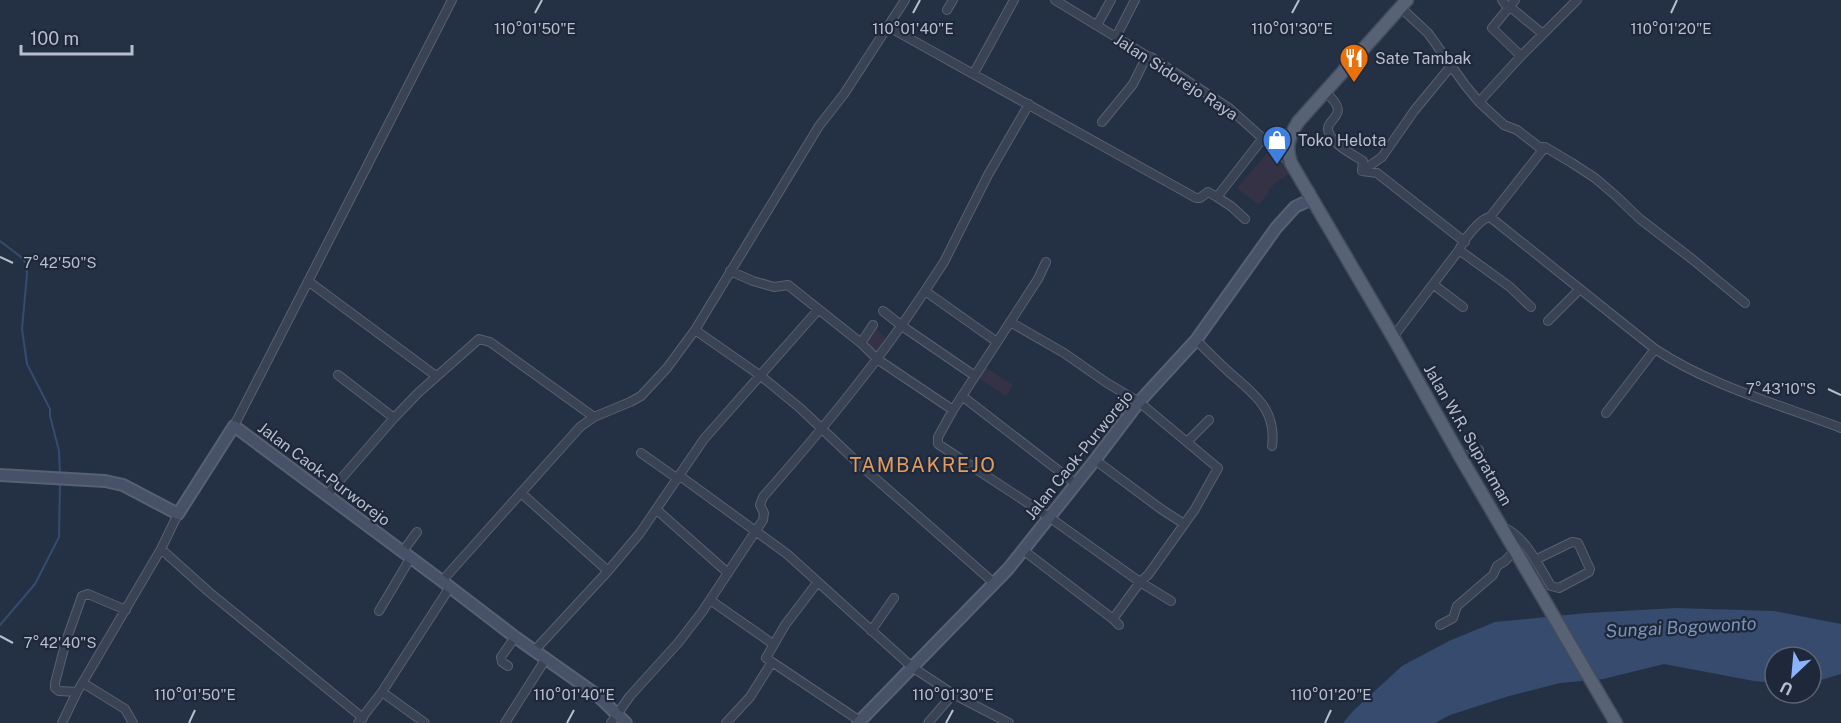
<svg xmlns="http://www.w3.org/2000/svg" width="1841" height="723" viewBox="0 0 1841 723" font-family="'Public Sans',sans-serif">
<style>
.medical{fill:#353245}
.water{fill:#364b6e}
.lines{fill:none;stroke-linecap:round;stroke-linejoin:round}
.stream{stroke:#364b6e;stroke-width:2}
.street-casing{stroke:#586172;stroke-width:10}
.secondary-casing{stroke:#586172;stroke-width:14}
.primary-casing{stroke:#434c5e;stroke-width:15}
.street{stroke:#394354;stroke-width:8}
.secondary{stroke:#475268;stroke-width:10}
.primary{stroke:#576274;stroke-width:12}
.ticks{fill:none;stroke:#b7bece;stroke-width:2}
.labels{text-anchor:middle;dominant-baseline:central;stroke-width:4.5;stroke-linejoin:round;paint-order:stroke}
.poi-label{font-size:16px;fill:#b7bece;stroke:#1e283a;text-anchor:start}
.street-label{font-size:16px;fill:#b7bece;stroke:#1e283a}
.water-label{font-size:18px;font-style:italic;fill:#7b92b8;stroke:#1e283a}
.quarter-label{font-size:20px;letter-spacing:1.5px;fill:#e09d5f;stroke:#1e283a}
.ticks-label{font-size:15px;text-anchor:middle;fill:#b7bece;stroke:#1e283a;stroke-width:4.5;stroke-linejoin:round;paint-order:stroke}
</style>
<rect width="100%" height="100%" fill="#243145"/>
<path class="medical" d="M1269 151 1290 173 1274 184 1259 205 1237 188Z
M874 327 887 339 879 352 864 343Z
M982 365 1013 385 1006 396 975 376Z"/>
<path class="water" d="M1676 608 1774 611 1841 624V674L1811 683V657H1775V683L1754 681 1664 664 1603 679 1560 683 1509 696 1450 715 1435 723H1343L1353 711 1402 666 1449 641 1495 622 1587 613Z"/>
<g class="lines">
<path class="stream" d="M0 241 21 257 26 263 27 274 22 329 27 364 50 409V416L59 451 60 474
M0 625 35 584 59 537 60 482"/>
<g class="street-casing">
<path id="street" d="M905 0 844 94 819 126 695 330 761 376 800 408 858 463 994 583
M1055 0 1147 56 1151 57 1229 108 1289 162
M1502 0 1505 4 1509 6 1543 34
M1515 0 1492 28 1521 56
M1401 8 1428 33 1465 85 1479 102 1504 125 1517 130 1539 147H1545L1572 163 1595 178 1616 196 1640 219 1692 259 1745 303
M947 10 953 0
M1097 25 1111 0
M887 26 1196 198H1200L1208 192 1217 197
M1116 37 1135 0
M974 73 1014 0
M1325 92C1355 117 1322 118 1329 133 1334 145 1352 154 1363 161L1362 171 1377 173 1465 242
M1479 102 1521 56 1577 0
M1102 122 1133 84 1147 56
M1362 171 1382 157 1414 111 1451 66
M1490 217 1545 147
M1245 219 1232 207 1217 197 1263 138
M1459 250 1510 287 1531 307
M1046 262 1038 279 953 410 938 437V444L1049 517 1140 582 1171 601
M730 271 753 281 774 287 788 285 861 343 877 359 953 410
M308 281 436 376
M1434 285 1463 307
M925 291 944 262 988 175 1029 104
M883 311 902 326 975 376
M1548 321 1580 289
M1010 322 1064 353 1107 383 1139 402 1218 468 1195 509 1148 575 1140 582 1113 619
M1393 337 1459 250C1463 241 1480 218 1490 217L1655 349C1711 386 1778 404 1841 428
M1196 340C1207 351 1218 362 1230 373 1254 394 1277 410 1272 446
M861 343 873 325
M338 375 394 418
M418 393 479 339 490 342 594 417
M962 396 1076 484
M1606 413 1655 349
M234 426 452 0
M1187 442 1209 420
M641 453 678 479
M1461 458 1479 450
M1095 460 1161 509 1184 524
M680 476 787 554 912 667 953 694 1009 723
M521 493 608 571 534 651
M327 495 394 418 418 393
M657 510 728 573
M1503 527C1526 537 1538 565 1551 586L1559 588 1589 572 1590 569 1578 543 1572 542 1535 560
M161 549 209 592 363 718
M1023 550 1113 619 1119 625
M403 551 417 532
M608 571 640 533 704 439 818 310
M442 581 580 427 594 417 630 402 641 396 667 368 695 330
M817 583 785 625 766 658 860 721
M710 600 773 644
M379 611 411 557
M1440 625 1453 618 1457 606 1493 575 1497 566 1505 561 1515 550
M871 631 894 598
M508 666 502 662 501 657 515 637
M83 683 125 709 133 723
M77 692 59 691 55 688V683L66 641 82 596 88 594 126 610
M382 692 425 723
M62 723 77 692 161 549 178 514
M358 723 382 692 450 587
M505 723 545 660
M611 723 630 696 678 643 702 612 763 520 764 513 760 505 763 497C820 432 877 364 925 291L997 342
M726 723 750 697 772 662
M928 723 953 694"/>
</g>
<g class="secondary-casing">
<path id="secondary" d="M0 475 105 481 123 485 178 514 234 426 442 581 515 637 597 695 626 723
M858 723 1008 569 1095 460 1139 402 1196 340 1276 228 1295 207 1312 199"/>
</g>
<g class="primary-casing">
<path id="primary" d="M1407 0 1298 122C1289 137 1285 146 1291 163L1393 337 1461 458 1616 723"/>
</g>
<use href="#street" class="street"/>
<use href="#secondary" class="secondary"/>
<use href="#primary" class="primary"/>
</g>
<path class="ticks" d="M535 13 542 0M913 13 920 0M1292 13 1299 0M1671 13 1677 0M0 257 13 263M1828 389 1841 395M0 636 13 643M189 723 195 710M567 723 574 710M946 723 953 710M1325 723 1331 710"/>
<defs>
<g id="restaurant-pin" transform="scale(1.5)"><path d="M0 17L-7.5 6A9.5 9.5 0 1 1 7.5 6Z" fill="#e8710a" stroke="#1e283a"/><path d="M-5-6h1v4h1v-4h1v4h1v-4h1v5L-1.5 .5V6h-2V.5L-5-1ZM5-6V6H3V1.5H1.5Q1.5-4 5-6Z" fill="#fff"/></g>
<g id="shop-pin" transform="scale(1.5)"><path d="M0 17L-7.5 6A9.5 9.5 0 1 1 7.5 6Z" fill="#3f7fe0" stroke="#1e283a"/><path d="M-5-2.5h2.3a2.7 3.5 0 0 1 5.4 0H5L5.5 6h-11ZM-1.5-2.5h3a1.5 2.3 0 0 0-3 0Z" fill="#fff"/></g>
</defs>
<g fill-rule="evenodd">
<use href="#restaurant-pin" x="1354" y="58"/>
<use href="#shop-pin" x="1277" y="140"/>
</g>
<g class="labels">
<g class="poi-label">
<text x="1375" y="58">Sate Tambak</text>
<text x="1298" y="140">Toko Helota</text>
</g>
<g class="street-label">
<text transform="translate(1176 77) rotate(33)">Jalan Sidorejo Raya</text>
<text transform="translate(1468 435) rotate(60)">Jalan W.R. Supratman</text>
<text transform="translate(1079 455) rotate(-51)">Jalan Caok-Purworejo</text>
<text transform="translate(324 474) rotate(37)">Jalan Caok-Purworejo</text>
</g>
<g class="water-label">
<text transform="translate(1681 627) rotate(-3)">Sungai Bogowonto</text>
</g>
<g class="quarter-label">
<text x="923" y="465">TAMBAKREJO</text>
</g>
</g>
<g class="ticks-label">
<text x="1671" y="34">110°01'20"E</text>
<text x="535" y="34">110°01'50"E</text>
<text x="913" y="34">110°01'40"E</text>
<text x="1292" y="34">110°01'30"E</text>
<text x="60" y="268">7°42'50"S</text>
<text x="1781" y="394">7°43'10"S</text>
<text x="60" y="648">7°42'40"S</text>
<text x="195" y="700">110°01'50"E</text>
<text x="574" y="700">110°01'40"E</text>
<text x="953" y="700">110°01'30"E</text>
<text x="1331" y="700">110°01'20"E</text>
</g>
<g transform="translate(1793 675) rotate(206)"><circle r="28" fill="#1e283a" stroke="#5b6475" stroke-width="1.5"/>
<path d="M0-4.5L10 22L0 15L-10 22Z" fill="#8ab2ff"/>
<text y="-9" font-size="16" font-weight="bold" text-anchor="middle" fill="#b7bece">U</text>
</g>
<path d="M21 45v9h111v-9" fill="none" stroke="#b7bece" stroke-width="3"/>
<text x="30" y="45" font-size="18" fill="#b7bece" stroke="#1e283a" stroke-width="4.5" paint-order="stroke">100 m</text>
</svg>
